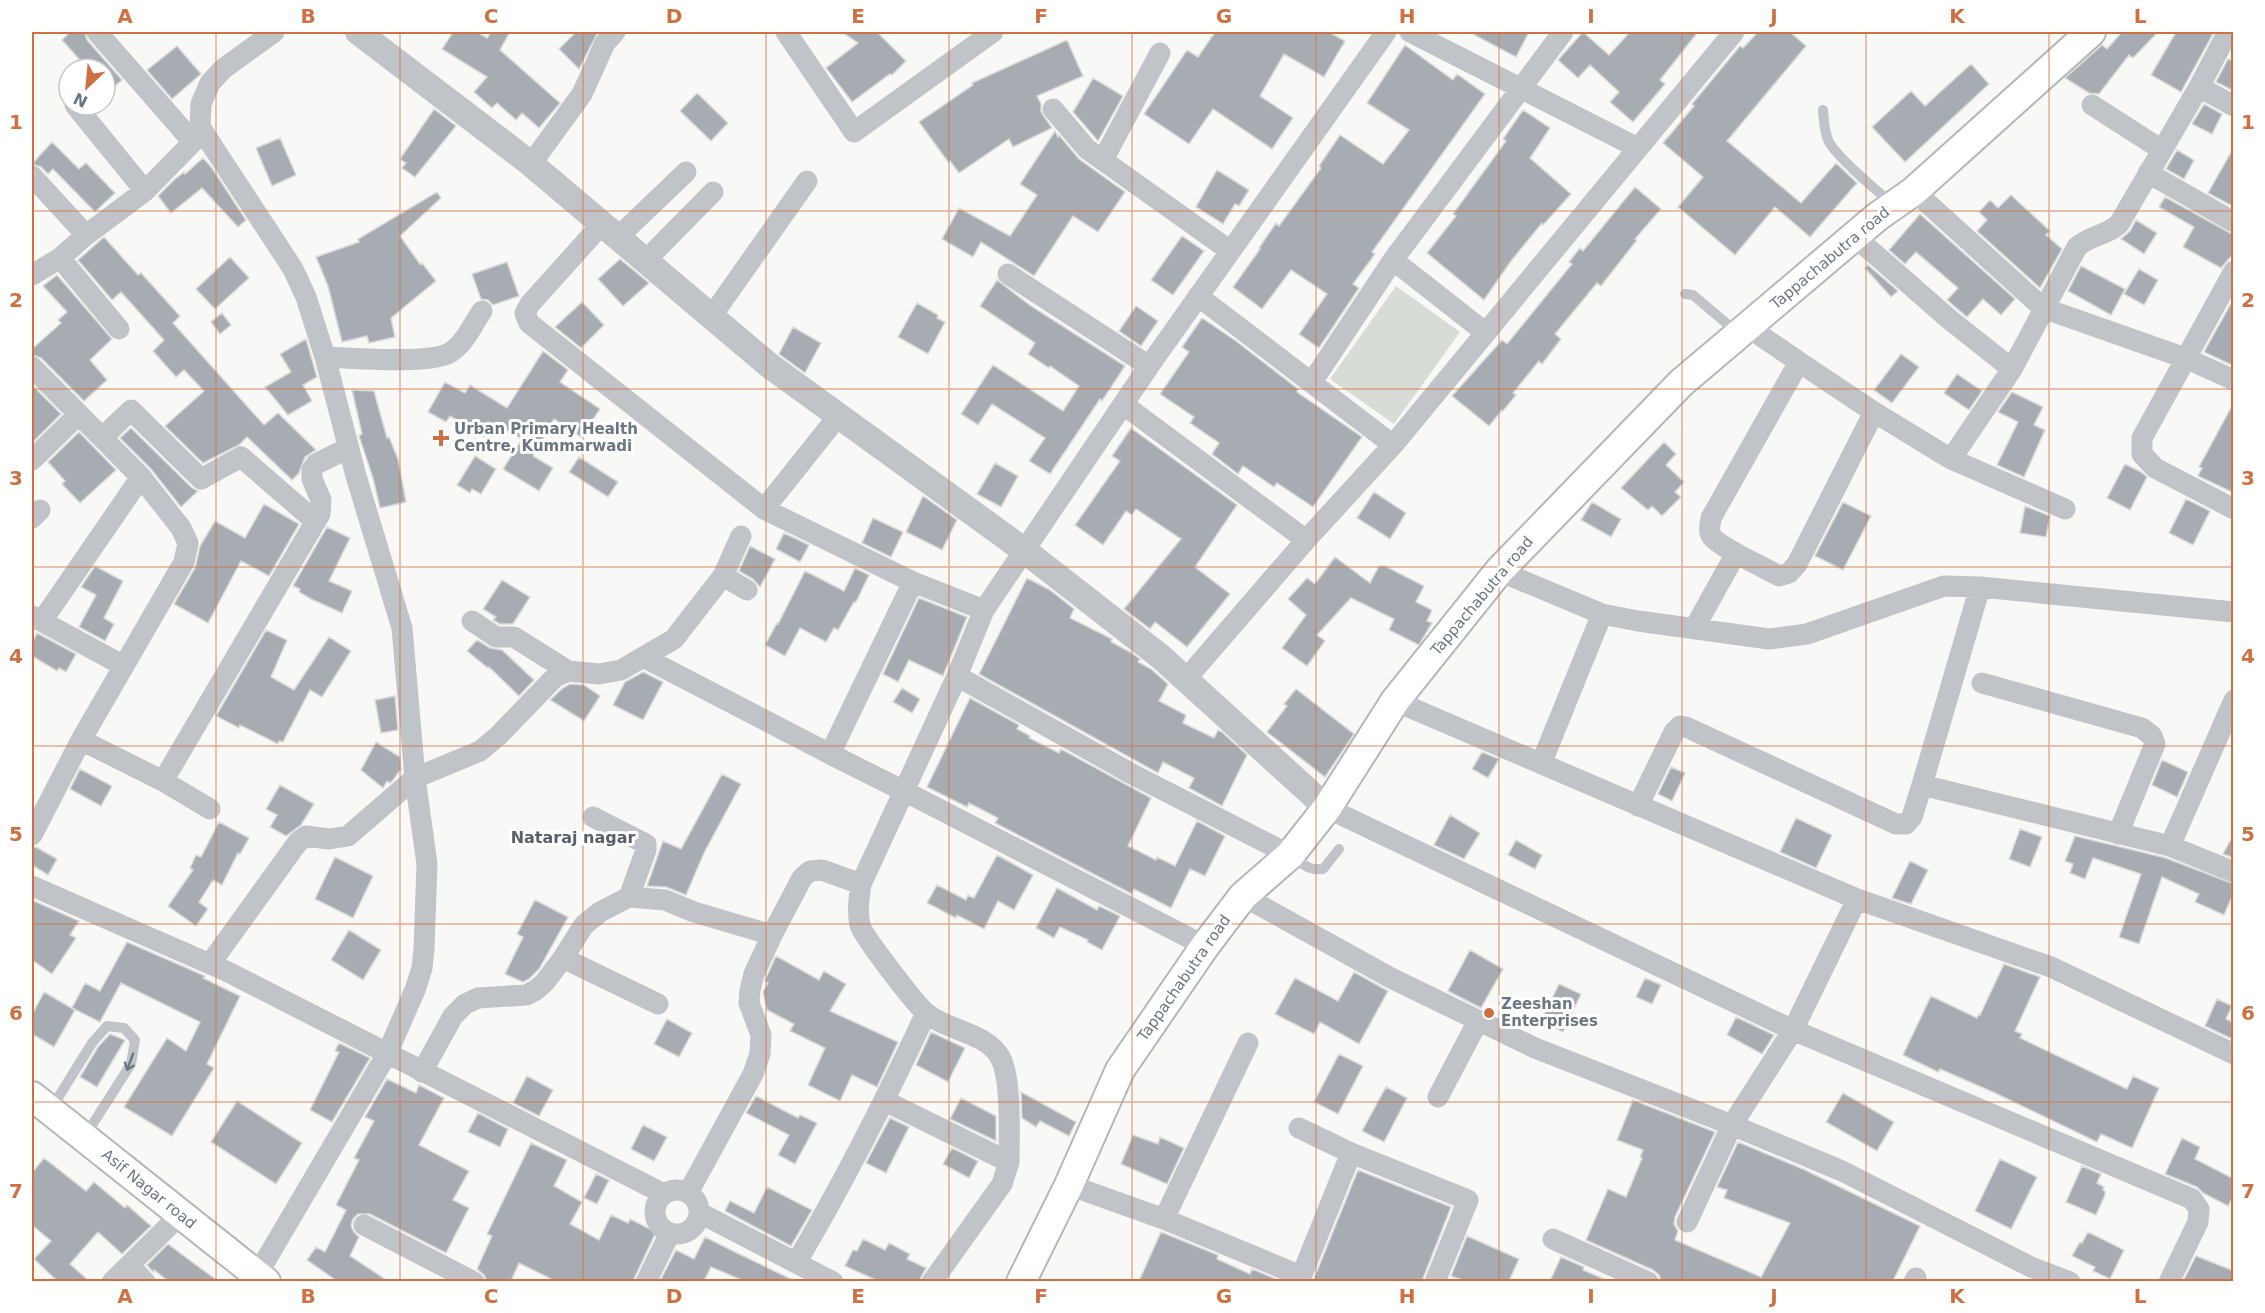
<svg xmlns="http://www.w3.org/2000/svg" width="2265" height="1313" viewBox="0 0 2265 1313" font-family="'DejaVu Sans',sans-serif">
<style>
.green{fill:#d8dcd6}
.building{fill:#a6acb2;stroke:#dadad8;stroke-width:1.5}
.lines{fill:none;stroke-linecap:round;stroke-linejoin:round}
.secondary-casing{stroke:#b3b7bb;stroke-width:32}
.service{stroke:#c0c3c7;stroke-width:10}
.minor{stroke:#c0c3c7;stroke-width:21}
.tertiary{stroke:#c0c3c7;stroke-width:26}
.secondary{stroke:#fff;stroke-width:28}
.oneway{stroke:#6b7683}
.grid{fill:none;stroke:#cd7142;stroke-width:1.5;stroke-opacity:0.55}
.poi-dot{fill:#cd7142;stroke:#fff;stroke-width:2}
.labels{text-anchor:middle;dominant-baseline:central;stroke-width:6;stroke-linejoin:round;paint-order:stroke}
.street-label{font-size:15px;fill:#6b7683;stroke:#fff}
.poi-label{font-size:15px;font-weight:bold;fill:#6b7683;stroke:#fff;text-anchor:start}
.neighbourhood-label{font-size:16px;font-weight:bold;fill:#586069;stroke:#fff}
.neatline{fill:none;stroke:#cd7142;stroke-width:2}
.grid-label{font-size:20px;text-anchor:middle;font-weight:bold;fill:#cd7142}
</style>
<rect width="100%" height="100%" fill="#f8f8f6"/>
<path class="green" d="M1396 286 1460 332 1394 424 1330 379Z"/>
<path class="building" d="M70 32H85L87 40 122 80 105 95V69H88L62 40Z
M453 32H477L487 38 491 32H510L500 50 560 103 539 128 522 113 516 120 497 103 492 108 474 92 487 77 442 49Z
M576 32H598L579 69 559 49Z
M842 32H877L906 61 892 75 890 74 852 102 826 68 858 43Z
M1215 32H1329L1345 41 1324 77 1284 54 1260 96 1293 118 1272 149 1213 109 1189 144 1144 114 1187 50 1198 57Z
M1469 32H1529L1516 57Z
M1583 32 1609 55 1630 32H1698L1660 80 1665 84 1633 122 1610 102 1619 92 1590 65 1578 78 1558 60Z
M1758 32H1790L1806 46 1727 141 1801 203 1836 163 1857 183 1810 237 1775 207 1735 255 1678 207 1703 177 1663 143 1694 106 1692 104 1740 46 1743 48Z
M2122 32H2158L2133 58 2129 55 2099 94 2089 93 2065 78 2102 45 2107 49Z
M2176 32H2214L2181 92 2151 75Z
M1067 40 1083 76 1037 96 1041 104V112L1052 128 1013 147 1009 139 959 173 950 161 948 162 919 122 973 85 972 83Z
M1405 45 1453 80 1457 74 1485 94 1372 252 1375 254 1353 284 1359 288 1319 348 1299 334 1327 294 1291 270 1262 309 1233 287 1260 249 1259 248 1276 223 1279 226 1321 168 1319 166 1340 135 1383 164 1409 130 1367 103Z
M177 46 201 74 172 99 147 70Z
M2228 59 2234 61V91L2216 82Z
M1971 64 1989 84 1905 162 1872 127 1911 91 1925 106Z
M1093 78 1123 96 1098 141 1073 112Z
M697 93 728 123 711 141 680 111Z
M2204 104 2222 114 2212 134 2192 124Z
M434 109 456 126 415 177 402 168 406 163 400 159Z
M1523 110 1550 128 1530 158 1571 194 1543 225 1542 223 1511 261 1484 300 1427 253 1456 216 1453 214 1506 141 1503 139Z
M1055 131 1058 137 1059 135 1079 159 1125 192 1098 232 1073 216 1034 276 981 242 973 257 942 239 959 208 1010 236 1037 195 1020 184Z
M280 138 296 175 272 186 256 148Z
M52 142 79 169 86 163 115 193 95 212 53 169 48 174 41 167 32 164Z
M2234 147V207L2208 193Z
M2177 150 2194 160 2184 179 2166 169Z
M203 158 212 168 246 220 238 227 202 188 171 213 158 196 174 180 184 172 185 174Z
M1217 170 1249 190 1239 206 1235 204 1223 224 1196 207Z
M1635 187 1661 209 1635 239 1637 240 1601 286 1597 283 1555 334 1561 339 1542 364 1539 361 1513 393 1516 395 1503 411 1502 410 1489 426 1452 396 1502 340 1507 344 1572 264 1569 262 1580 248 1583 251Z
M437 192 441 198 400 236 420 264 422 263 436 281 391 318 395 337 369 343 367 336 342 342 328 286 316 257 359 242 358 239Z
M2011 195 2050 231 2046 235 2062 249 2040 288 1977 231 1987 220 1979 212 1990 200 1998 208Z
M2165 197 2234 235V253L2221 268 2183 247 2194 227 2159 207Z
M1920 214 2015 299 2001 315 1983 299 1967 317 1947 300 1958 288 1916 252 1905 264 1889 250Z
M2136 220 2157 233 2144 254 2121 239 2130 231Z
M1182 236 1204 251 1173 295 1151 280Z
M104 237 138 275 141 273 180 316 173 323 264 425 278 413 316 450 305 457 299 473 292 480 247 437 239 445 203 463 165 426 204 391 184 370 176 377 153 351 164 340 121 292 112 300 78 260Z
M230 257 249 278 215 309 196 289Z
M620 259 649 283 623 306 598 279Z
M507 262 519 296 493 305 488 300 481 299 472 274Z
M1868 265 1898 291 1891 297 1865 268Z
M2081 266 2125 289 2111 315 2068 291Z
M2139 269 2158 280 2144 305 2124 294Z
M57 275 112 339 90 360 107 380 84 401 41 358 32 355V349L61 323 58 320 67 312 43 286Z
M997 280 1031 306 1125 366 1102 401 1100 399 1050 474 1029 461 1045 438 992 404 978 425 961 414 993 365 1063 411 1079 386 1050 366 1049 368 1028 354 1035 343 980 306Z
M2234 298V366L2204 352Z
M582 302 604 325 581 348 555 327Z
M917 303 938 315 937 318 945 322 928 354 898 337Z
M1136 306 1158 321 1141 346 1119 331Z
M222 313 231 325 220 334 211 322Z
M1202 318 1236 341 1298 389 1297 392 1362 437 1313 507 1277 483 1274 487 1243 466 1238 474 1212 454 1219 443 1190 423 1194 417 1160 394 1189 352 1182 347Z
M793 327 821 343 805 373 779 354Z
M306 339 317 377 303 385 312 401 288 415 265 387 291 372 280 354Z
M543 351 568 370 560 382 600 409 581 437 554 419 533 456 553 468 539 491 503 469 522 439 497 425 488 439 450 416 446 422 428 412 445 382 465 393 470 385 507 408Z
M1901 354 1919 367 1892 403 1874 390Z
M1957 374 1982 391 1969 410 1944 393Z
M34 387 61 414 32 443V390Z
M352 390 374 391 387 438 389 437 398 459 406 502 380 508 373 478 359 436 362 434Z
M2012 392 2043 407 2034 425 2045 430 2024 477 1997 465 2018 422 1998 412Z
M2234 402V493L2198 476 2202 468 2199 467Z
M131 428 192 488 198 491 181 507 151 469 120 438Z
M1131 428 1237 505 1195 567 1230 594 1187 647 1155 622 1150 629 1124 609 1181 539 1136 509 1132 515 1126 511 1103 545 1075 525 1120 461 1112 456Z
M79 432 116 470 80 503 62 484 65 481 48 462Z
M1664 442 1676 454 1666 465 1684 482 1675 492 1681 497 1662 516 1652 506 1648 510 1621 488Z
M475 456 496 469 481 494 472 489 470 493 457 485Z
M579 457 618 482 608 497 569 472Z
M995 463 1018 476 1001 507 977 494Z
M2125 464 2141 472 2147 477 2130 510 2107 498Z
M1374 492 1406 513 1390 539 1357 518Z
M923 496 957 520 942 550 906 532Z
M2186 499 2210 511 2193 545 2169 533Z
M1592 502 1621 519 1611 537 1581 520Z
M1843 502 1871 516 1843 570 1815 556Z
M264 504 299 524 269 576 241 561 208 623 174 604 195 568 200 546 215 521 245 538Z
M2025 506 2050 516 2046 537 2020 533Z
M873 518 903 532 891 557 862 543Z
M327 527 350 538 329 581 352 591 342 613 311 599 299 592 300 589 293 586Z
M784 533 809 545 800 562 776 549Z
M750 546 775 559 760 587 753 579 739 571Z
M1335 557 1370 583 1379 566H1385L1424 586 1416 602 1432 610 1427 621 1432 623 1419 645 1389 630 1394 619 1351 598 1317 635 1325 641 1307 666 1282 648 1306 615 1288 599 1307 578 1315 584Z
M95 566 123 581 104 618 114 624 105 641 79 627 96 595 81 587Z
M855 568 869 575 856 602H854L838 630 834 628 826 642 800 628 785 656 765 645 777 623 778 624 805 571 844 591Z
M1027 578 1050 590 1074 609 1070 618 1112 639 1111 642 1130 652 1140 659 1138 662 1151 669 1168 684 1159 701 1186 715 1183 723 1214 738 1218 730 1222 732 1247 755 1222 806 1189 788 1194 778 1163 762 1158 773 979 674Z
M502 580 530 597 513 624H500L493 620 496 617 483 609Z
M919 598 967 617 943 676 909 660 898 682 883 674Z
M266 630 287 640 271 677 294 690 329 637 351 651 322 697 310 690 283 742 279 741 278 744 240 725 239 728 216 716Z
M37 633 76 654 66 672 59 668 57 671 32 656V643Z
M477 640 490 648 502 650 534 680 519 696 489 667 488 668 467 651Z
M643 672 663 682 643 720 613 705 625 682Z
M570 684 584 685 600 696 584 721 550 700 563 688Z
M902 688 920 699 912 713 893 702Z
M1296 689 1354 734 1325 777 1267 732 1287 706 1284 704Z
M395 696 398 730 381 733 375 700Z
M970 698 1019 725 1017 729 1030 736 1029 738 1059 753 1061 749 1151 798 1128 846 1156 860 1157 857 1175 866 1197 821 1225 836 1205 876 1190 869 1171 908 1134 889 1132 894 995 823 998 818 969 803 967 807 927 787Z
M376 742 400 757 401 769 394 779 390 783 387 781 383 788 361 770Z
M1482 752 1499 759 1488 778 1472 769Z
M2162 760 2188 772 2177 797 2152 785Z
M1671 767 1685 773 1672 801 1658 794Z
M80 769 112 786 101 806 70 789Z
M722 774 741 784 704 853 686 895 666 887 647 886 663 841 681 849Z
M280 785 314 804 301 825 286 836 270 827 277 815 266 809Z
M1450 815 1480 833 1464 859 1434 845Z
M1796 818 1832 835 1816 868 1780 852Z
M219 822 249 838 240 854 238 853 222 885 213 880 199 902 208 909 196 926 168 906 193 870 190 868 196 855 201 857Z
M2020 829 2042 837 2030 867 2009 859Z
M2234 834V858L2223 854Z
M2075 836 2166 858 2234 884V892L2224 915 2195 902 2199 894 2162 877 2139 944 2119 937 2141 874 2093 858 2085 879 2070 873 2073 864 2065 861Z
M1516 840 1542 855 1535 869 1508 855Z
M36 847 57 859 48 875 32 865V848Z
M997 855 1033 875 1014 910 998 901 984 929 957 915 956 918 927 903 937 885 966 900 968 895 974 898Z
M335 857 373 876 353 918 315 899Z
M1910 861 1928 870 1911 904 1892 898Z
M1057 888 1097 910 1099 906 1120 916 1102 950 1087 942 1088 940 1060 927 1054 938 1036 928Z
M32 900 79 921 70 935 76 938 52 974 32 960Z
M535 900 568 917 539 969 529 979 523 982 505 974 523 937 517 934Z
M349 930 381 950 363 980 331 960Z
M127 942 205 976 203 978 240 996 207 1064 214 1068 172 1136 124 1107 167 1038 186 1051 200 1022 121 983 100 1022 72 1008 85 983 100 991Z
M1470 950 1503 969 1481 1008 1448 991Z
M776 956 819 980 824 971 846 984 830 1011 898 1042 877 1087 852 1075 840 1101 808 1085 825 1048 790 1031 794 1024 767 1010 763 992 768 983 765 981 766 978Z
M2004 964 2040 977 2015 1031 2022 1034 2020 1038 2127 1089 2133 1076 2159 1088 2132 1148 2101 1134 2097 1142 1995 1093 1940 1069 1938 1072 1903 1055 1931 996 1977 1018 1979 1014 1980 1015Z
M1354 972 1388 991 1359 1044 1320 1022 1314 1034 1275 1014 1295 978 1338 1001Z
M1645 978 1661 985 1652 1004 1636 997Z
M1559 984 1581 994 1563 1032 1541 1021Z
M44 992 75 1010 54 1047 32 1034V1015Z
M2217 999 2232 1006 2226 1019 2234 1023V1040L2205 1026Z
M1736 1017 1774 1035 1762 1054 1727 1035Z
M667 1019 692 1033 679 1057 654 1044Z
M931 1032 965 1048 948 1082 916 1065Z
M110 1034 125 1040 97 1087 80 1077 98 1047Z
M339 1043 370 1058 332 1122 310 1110 339 1052 335 1051Z
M1339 1054 1363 1066 1338 1114 1314 1102Z
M527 1076 553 1090 539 1116 513 1103Z
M387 1079 416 1093 419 1085 444 1098 419 1145 469 1171 453 1200 469 1208 446 1253 370 1214H358L353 1219 351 1226 354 1232 359 1237 350 1256 388 1281H337L307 1260 316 1247 325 1252 346 1210 336 1205 359 1160 354 1158 374 1121 365 1117Z
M1386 1087 1407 1098 1384 1142 1362 1131Z
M1021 1092 1076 1122 1069 1136 1040 1121 1036 1127 1022 1118Z
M1843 1093 1894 1122 1877 1151 1826 1122Z
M756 1096 798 1118 800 1115 817 1123 795 1164 778 1155 789 1135 746 1113Z
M961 1098 996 1116V1141L950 1119Z
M1633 1100 1715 1132 1675 1217 1674 1224 1678 1231 1675 1240 1761 1277 1790 1223 1724 1198 1727 1190 1717 1187 1738 1142 1803 1169 1920 1226 1893 1281H1661L1659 1275 1653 1270 1586 1240 1608 1189 1626 1197 1642 1158 1640 1157 1643 1150 1617 1140Z
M237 1101 302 1143 276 1184 211 1142Z
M478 1113 508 1129 500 1147 468 1132Z
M890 1118 909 1127 886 1173 866 1163Z
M643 1125 667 1137 654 1161 631 1149Z
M1133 1135 1158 1144 1160 1137 1184 1148 1167 1184 1121 1164Z
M2182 1138 2200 1147 2195 1159 2234 1179V1195L2228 1206 2203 1193 2197 1187 2165 1174Z
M531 1143 567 1160 554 1186 582 1202 570 1224 599 1240 611 1215 628 1223 630 1219 656 1232 633 1281H555L519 1263 511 1281H487L484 1275 477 1269 492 1236 487 1234Z
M952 1148 978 1161 969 1178 943 1164Z
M44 1158 86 1191 94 1182 125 1208 127 1205 151 1226 122 1254 98 1232 70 1264 89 1281H57L34 1259 51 1241 32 1225V1173Z
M2000 1159 2037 1177 2011 1229 1975 1211Z
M2082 1166 2101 1174 2097 1183 2104 1187 2103 1190 2105 1191V1195L2096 1215 2066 1202Z
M1358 1170 1451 1207 1422 1281H1313Z
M596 1174 609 1180 597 1204 584 1198Z
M767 1187 812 1210 791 1246 725 1211 730 1201 754 1213Z
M1161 1232 1218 1255 1217 1259 1250 1274 1252 1269 1281 1281H1139Z
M2088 1232 2124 1250 2110 1279 2093 1271 2095 1267 2072 1256 2080 1242 2082 1243Z
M1467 1236 1519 1259 1509 1281H1465L1451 1276Z
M705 1237 737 1253 795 1281H744L711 1267 704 1281H660L676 1250 694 1259Z
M863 1239 885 1250 889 1243 910 1254 907 1259 926 1268 919 1281H878L845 1266 853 1250 857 1251Z
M168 1244 192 1262 218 1281H168L154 1270 153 1272 147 1265Z
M2196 1256 2234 1271V1281H2183Z
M1561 1257 1584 1267 1583 1270 1609 1281H1550Z"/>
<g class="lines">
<g class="secondary-casing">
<path id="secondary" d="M32 1096 266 1282
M1021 1282 1069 1185 1120 1070 1205 946 1243 896 1290 855 1327 808 1395 701 1499 571 1681 383 1877 217 1914 191 2091 32"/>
</g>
<path class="service" d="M1823 110C1824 121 1824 132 1829 142 1837 157 1879 193 1894 205
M1685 294 1693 295 1739 334
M1290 855C1302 863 1308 871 1323 869L1339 849
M51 1109 92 1043 107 1026 124 1028 135 1040 131 1064 85 1136"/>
<path class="minor" d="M97 32 193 142
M786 32 854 132 993 32
M1410 32 1636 147
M2199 87 2234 106
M75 105 145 191
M2092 105 2162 150
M1053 109 1087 149 1229 250
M200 127 293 269 306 297 325 357 356 476 402 628 415 778 427 864 424 949 422 968 415 990 387 1054 257 1275
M1103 160 1160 53
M531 164 582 94 605 43 615 32
M2148 173 2234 222
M32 176 86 235
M1914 191 2043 308 2185 358 2234 380
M601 225 530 304 525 313 529 323 764 509 913 582 984 610
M1854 236 1949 319 2012 369
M617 238 686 172
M60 258 119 329
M1393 260 1486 333
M645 261 713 192
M2234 271 2142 438V454L2155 468 2234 509
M1008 274 1149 366
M32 275 60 258 86 235 145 191 193 142 200 127 201 104 210 83 223 69 274 32
M1198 296 1393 445
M711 317 807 181
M1748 327 1799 362 1711 518C1710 525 1708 531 1712 537 1720 547 1765 568 1779 576L1789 573 1797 564 1874 412 1951 459 2065 509
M325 357C351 358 432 365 451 352 465 343 473 324 482 311
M1799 362 1874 412
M32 367 141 477 181 528 188 543 184 562 81 740 32 835
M1312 382 1393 260 1563 32
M1124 405 1306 540
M102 438 131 410 201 479 241 457 315 521
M1951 459 2012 369 2077 247C2090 235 2106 236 2119 224L2199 87 2228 32
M32 460 78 415
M764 509 839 415
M32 518 40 510
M1499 571 1602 614 1638 621 1769 639 1807 634 1944 586 1980 587 2234 612
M723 576 741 536
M32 616 124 666
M42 621 141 477
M472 621 496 637H514L568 671 599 674 621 670 674 639 723 576 747 590
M1694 629 1736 553
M643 657 830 754
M957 676 1132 774 1290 855
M1186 679 1306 540 1393 445 1734 32
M1982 683 2142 728 2152 736 2155 744 2118 834
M1395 701 1857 899 2051 967 2234 1054
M81 740 163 781 210 809
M1541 764 1602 614
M163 781 320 514 321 500 312 479V470L316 464 348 448
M1922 785 1980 587
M1638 806 1674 732 1680 726 1686 727 1896 824H1906L1912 817 1922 785 2170 846 2234 872
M1327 808 1793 1030 2192 1199 2199 1209 2198 1222 2169 1282
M593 817 646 844V850L629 897
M2170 846 2234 700
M861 884C859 898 857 911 860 925 862 935 917 1006 926 1013 947 1031 986 1032 1000 1057 1012 1078 1009 1137 1009 1162L1002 1184 932 1282
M32 886 226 971 664 1194
M1243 896 1391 978 1535 1048 1732 1125 1842 1171 2031 1267 2070 1282
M1205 946 904 791 957 676 984 610 1149 366 1386 32
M563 958 658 1004
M210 964 298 842 306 836 329 839 348 836 415 778 480 751 498 736 555 677 568 671
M1248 1043 1164 1219 1301 1276
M422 1072 453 1016 465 1004 478 998 526 995 536 990 545 982 563 958 584 925 600 912 629 897 665 900 694 912 772 935
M1438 1097 1478 1021
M885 1101 1009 1162
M1299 1128 1351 1153 1468 1200 1435 1282
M1069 1185 1164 1219
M655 1212a22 22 0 1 1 44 0a22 22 0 1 1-44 0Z
M688 1193 753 1074 760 1054 761 1035 749 1003 750 990 754 974 772 935 802 878 810 871 822 870 861 884 904 791 830 754 913 582
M700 1213 833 1282
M1687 1222 1732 1125 1793 1030 1857 899
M364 1225 474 1282
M1553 1239 1648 1282
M796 1263C844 1182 886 1099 926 1013
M130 1266 145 1282
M112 1282 180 1215
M646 1282 670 1233
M1299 1282 1351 1153
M1914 1282 1916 1278"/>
<path class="tertiary" d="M358 32 531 164 770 366 1025 551 1161 657 1327 808"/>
<use href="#secondary" class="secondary"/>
</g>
<defs><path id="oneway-shaft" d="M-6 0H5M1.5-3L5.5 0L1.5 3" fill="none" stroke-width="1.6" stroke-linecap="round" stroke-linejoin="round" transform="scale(1.5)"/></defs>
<use class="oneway" href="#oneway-shaft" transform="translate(130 1062) rotate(110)"/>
<path class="grid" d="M216 32V1282M400 32V1282M583 32V1282M766 32V1282M949 32V1282M1132 32V1282M1316 32V1282M1499 32V1282M1682 32V1282M1866 32V1282M2049 32V1282M32 211H2234M32 389H2234M32 567H2234M32 746H2234M32 924H2234M32 1102H2234"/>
<g class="poi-dot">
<path d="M438 429h6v6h6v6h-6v6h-6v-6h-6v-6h6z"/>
<circle cx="1489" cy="1013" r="6"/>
</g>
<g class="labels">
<g class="street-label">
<text transform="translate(1830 258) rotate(-40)">Tappachabutra road</text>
<text transform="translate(1482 596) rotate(-50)">Tappachabutra road</text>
<text transform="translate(1184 978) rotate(-55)">Tappachabutra road</text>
<text transform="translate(149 1189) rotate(39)">Asif Nagar road</text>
</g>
<g class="poi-label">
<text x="454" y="429">Urban Primary Health<tspan x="454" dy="17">Centre, Kummarwadi</tspan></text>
<text x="1501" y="1004">Zeeshan<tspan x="1501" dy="17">Enterprises</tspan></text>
</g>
<g class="neighbourhood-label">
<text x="573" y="837">Nataraj nagar</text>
</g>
</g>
<rect width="2265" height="1313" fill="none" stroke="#ffffff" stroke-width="66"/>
<g transform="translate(87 87) rotate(206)"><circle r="28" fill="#ffffff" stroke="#c4c8cd" stroke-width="1.5"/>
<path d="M0-4.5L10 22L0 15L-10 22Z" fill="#cd7142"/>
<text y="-9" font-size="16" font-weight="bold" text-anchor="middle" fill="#6b7683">N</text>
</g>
<rect x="33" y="33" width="2199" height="1247" class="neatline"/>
<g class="grid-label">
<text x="125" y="23">A</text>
<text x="308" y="23">B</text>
<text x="491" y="23">C</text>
<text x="674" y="23">D</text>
<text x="858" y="23">E</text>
<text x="1041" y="23">F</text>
<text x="1224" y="23">G</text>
<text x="1407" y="23">H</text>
<text x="1591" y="23">I</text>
<text x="1774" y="23">J</text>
<text x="1957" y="23">K</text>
<text x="2140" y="23">L</text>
<text x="16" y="129">1</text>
<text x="2248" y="129">1</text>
<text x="16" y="307">2</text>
<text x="2248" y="307">2</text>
<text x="16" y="485">3</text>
<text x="2248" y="485">3</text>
<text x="16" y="663">4</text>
<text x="2248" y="663">4</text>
<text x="16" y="841">5</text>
<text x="2248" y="841">5</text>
<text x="16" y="1020">6</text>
<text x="2248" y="1020">6</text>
<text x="16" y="1198">7</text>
<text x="2248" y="1198">7</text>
<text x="125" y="1303">A</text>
<text x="308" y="1303">B</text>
<text x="491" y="1303">C</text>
<text x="674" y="1303">D</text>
<text x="858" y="1303">E</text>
<text x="1041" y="1303">F</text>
<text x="1224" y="1303">G</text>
<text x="1407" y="1303">H</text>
<text x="1591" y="1303">I</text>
<text x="1774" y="1303">J</text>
<text x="1957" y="1303">K</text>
<text x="2140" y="1303">L</text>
</g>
</svg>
